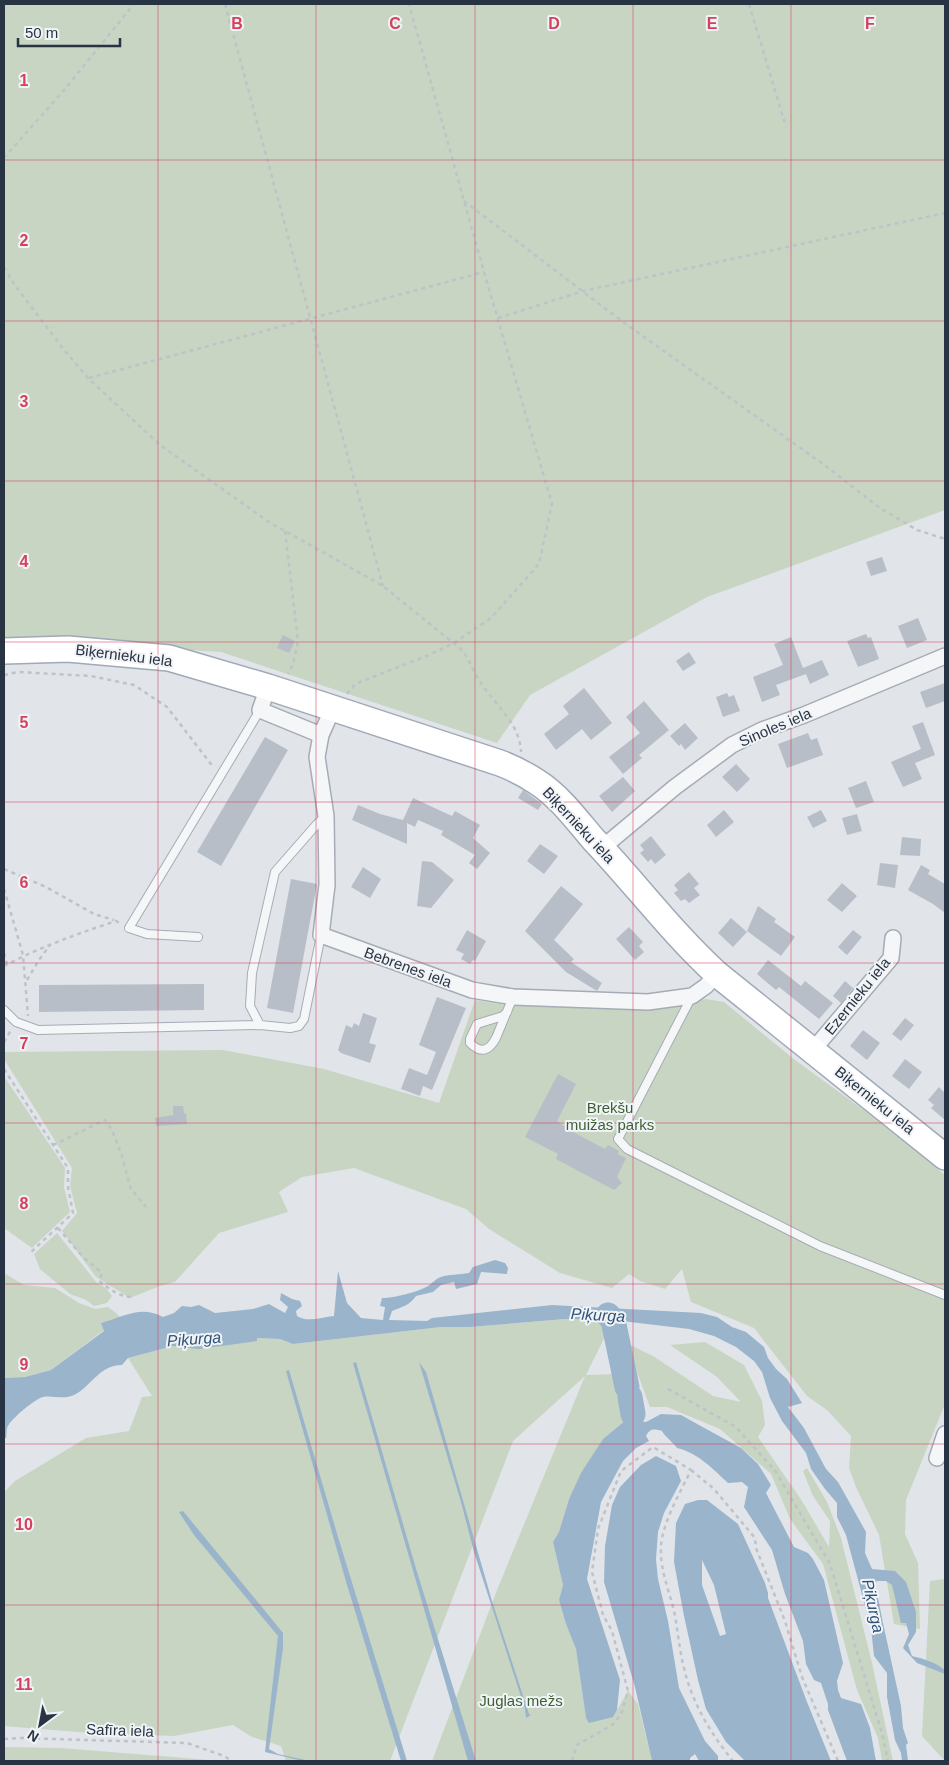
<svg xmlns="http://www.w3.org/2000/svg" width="949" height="1765" viewBox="0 0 949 1765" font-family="Arial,sans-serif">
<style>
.green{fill:#c7d5c2}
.water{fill:#9ab4cc;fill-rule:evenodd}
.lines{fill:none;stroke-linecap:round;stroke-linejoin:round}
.river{stroke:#9ab4cc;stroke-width:25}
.building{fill:#b8bec8}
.lane-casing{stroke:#a6acb5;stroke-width:10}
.street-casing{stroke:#a6acb5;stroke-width:18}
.primary-casing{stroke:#9fa9b7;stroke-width:28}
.path{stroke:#bfc3c9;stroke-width:2.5;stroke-dasharray:4 4;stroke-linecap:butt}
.lane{stroke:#f4f6f8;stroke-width:8}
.street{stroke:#f4f6f8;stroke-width:15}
.primary{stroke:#fff;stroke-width:25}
.grid{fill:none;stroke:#d5405c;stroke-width:1;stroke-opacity:0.55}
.labels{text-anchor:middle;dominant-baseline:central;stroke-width:4;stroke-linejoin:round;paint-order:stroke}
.street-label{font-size:15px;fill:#283343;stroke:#f1f4f7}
.park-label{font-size:15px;fill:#3e5f35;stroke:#f1f4f7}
.water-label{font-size:16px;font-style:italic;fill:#305379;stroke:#f1f4f7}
.grid-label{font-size:16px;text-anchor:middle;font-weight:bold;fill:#d5405c;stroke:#f1f4f7;stroke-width:4;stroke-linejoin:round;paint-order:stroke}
</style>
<rect width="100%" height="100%" fill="#e1e5ea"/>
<path class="green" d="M4 4H945V510L707 597 530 695 497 743 221 652 42 641 4 643Z
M706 999 724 1002 795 1060 865 1111 945 1175V1404L906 1500 905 1534 918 1563 920 1629 894 1624 879 1535 856 1487 849 1468 851 1436 827 1410 807 1396 754 1328 691 1302 682 1269 665 1289 640 1281 629 1274 612 1288 560 1273 489 1229 466 1209 354 1168 302 1177 279 1192 288 1212 219 1233 175 1282 160 1286 130 1298 96 1277 62 1231 77 1213 70 1186 72 1168 4 1059 5 1052 223 1050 324 1069 439 1103 475 1000 506 1005H544L674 1002Z
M4 1076 65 1168 64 1187 70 1212 32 1248 4 1228Z
M57 1233 97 1283 106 1288 112 1296 107 1303 94 1306 86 1300 70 1294 40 1269 34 1254Z
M4 1273 24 1285 55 1288 79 1303 95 1309 108 1307 116 1313 121 1318 102 1323 104 1330 51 1370 25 1377 4 1378Z
M565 1319 613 1320 586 1375 618 1374 633 1406 626 1420 603 1439 569 1499 559 1533 553 1542 563 1585 559 1600 566 1624 576 1649 586 1718 613 1717 628 1691 638 1704 652 1761H432L497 1590 585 1376 513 1441 390 1761H286L281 1746 252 1737 233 1725 174 1736 90 1733 4 1726V1492L15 1481 86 1438 129 1431 142 1397 152 1396 128 1358 173 1346 182 1347 257 1341 256 1338 280 1339 293 1344 441 1327H470Z
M705 1342 744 1365 762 1401 765 1425 758 1437 802 1501 829 1547 830 1521 813 1496 803 1471 807 1468 827 1502 841 1538 872 1663 893 1761H882L878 1738 857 1690 823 1564 790 1519 771 1474 720 1429 667 1407H650L626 1343 653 1356 713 1396 741 1402 717 1377 670 1345Z
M945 1579V1761L922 1736 930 1581Z
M4 1747 61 1748 222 1761H4Z"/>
<path class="water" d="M495 1260 505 1263 508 1268 507 1274 481 1272 477 1284 456 1289 454 1282 441 1285 433 1292 416 1296C410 1305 402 1307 392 1311L389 1320 427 1321 432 1318 552 1305 701 1313 717 1317 732 1327 746 1332 764 1347 768 1358 776 1369 787 1379 802 1403 788 1407 804 1428 826 1469 838 1482 866 1532 865 1553 872 1569 895 1571 906 1582 916 1612V1632L908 1645 912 1656C925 1659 934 1662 945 1670V1674L917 1663 903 1648 909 1634 906 1623H901L892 1585 886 1581H877L875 1583 883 1623 901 1706 903 1728 908 1743 906 1745 908 1761H902L901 1753 895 1740 887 1697V1673L874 1656 871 1628 846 1535 837 1517V1503L825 1489 811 1469 806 1453 782 1421 770 1398 762 1372 754 1361 736 1347 714 1336 689 1329 613 1320 565 1319 470 1327H441L293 1344 280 1339 257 1338V1341L199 1349 173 1346 128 1358 122 1365C99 1365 92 1386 74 1395 64 1400 53 1395 43 1397 35 1399 12 1418 8 1426 6 1429 7 1435 6 1438H4V1378L25 1377 51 1370 104 1331 101 1323C124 1317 140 1305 163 1317L174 1313 182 1306 191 1307 199 1305 215 1313 253 1309 269 1304 285 1313 288 1307 280 1300 281 1293 292 1299 300 1301 302 1306 296 1311 297 1316C307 1323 322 1317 334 1316L338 1271 347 1303 361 1318 383 1320 385 1307 380 1306 382 1298C394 1298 418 1292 428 1286 433 1283 435 1279 441 1277 448 1274 460 1275 469 1273L473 1267Z
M356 1362 417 1572 476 1761H468L353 1363Z
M419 1362 426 1372 492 1601 529 1714 531 1715 526 1718 525 1709 474 1552 461 1502Z
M289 1370 338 1537 407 1761H401L347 1585 286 1371Z
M628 1414 638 1416 640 1421 646 1422 661 1414 681 1415 699 1425 741 1448 758 1464 771 1485 766 1493 794 1547 808 1553 813 1559 824 1580 843 1663 837 1681 838 1690 841 1698 861 1704 870 1728 876 1761H847L828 1710V1704L821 1683 814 1680 806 1664 803 1641 785 1594 772 1550 744 1507 748 1487 742 1482 728 1483C713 1469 698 1453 677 1448 672 1441 666 1438 662 1431 654 1429 650 1428 646 1436L649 1441 636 1448 623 1461 601 1502 587 1579 620 1680 617 1710 613 1717 589 1723 586 1718 576 1649 566 1624 559 1600 563 1585 553 1542 559 1532 569 1499 581 1473 603 1439 626 1420Z
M656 1456 676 1466 681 1481 664 1513 658 1532 656 1559 658 1579 668 1621 679 1688 705 1741 718 1756V1761H699L695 1754 690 1758V1761H652L635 1687 604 1582 605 1546 612 1505 620 1487 641 1465Z
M698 1500H707L738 1524 765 1583 768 1593V1598L807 1702 831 1761H745L726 1742 706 1709 698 1680 684 1616 674 1562 676 1523 685 1504ZM702 1560 714 1585 726 1634 720 1636 702 1585Z
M183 1511 283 1633V1648L269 1749 278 1754 310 1761H303L265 1752 278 1636 194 1535 179 1512Z"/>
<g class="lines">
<path class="river" d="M608 1315 613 1320 627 1387
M630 1397 633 1414"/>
</g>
<path class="building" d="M882 557 887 571 871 576 866 562Z
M918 618 927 640 907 648 898 626Z
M866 634 868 638 871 637 879 659 858 667 847 641Z
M283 635 295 641 289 653 277 648Z
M791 637 803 668 822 660 829 675 810 684 806 674 776 685 780 695 762 702 753 677 783 665 774 644Z
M689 652 696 663 683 671 676 661Z
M945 683V701L926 708 920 692Z
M584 688 612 723 591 740 582 729 556 750 544 734 569 714 563 706Z
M727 693 729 697 734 695 740 711 723 717 716 697Z
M644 701 669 730 639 755 642 758 623 774 609 757 640 733 626 717Z
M923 722 935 755 915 763 922 779 903 787 891 762 921 749 912 726Z
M685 723 698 738 685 750 681 744 679 746 670 736Z
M808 733 811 740 817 738 823 755 787 768 778 744Z
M265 737 288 750 221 866 197 852Z
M736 764 750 779 737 792 722 777Z
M623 777 635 791 612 812 599 796Z
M866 781 874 802 856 808 848 788Z
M523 790 542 804 538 810 518 798Z
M413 798 452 816 455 811 480 825 473 838 490 853 477 869 469 863 475 855 441 835 443 831 418 820 415 827 407 823V844L352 820 358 805 380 814 403 820Z
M724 810 734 822 716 837 707 825Z
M821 810 827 821 813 828 807 817Z
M857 814 862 831 847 835 842 818Z
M651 836 666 855 655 864 651 859 648 862 640 853 644 850 640 845Z
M902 837 921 839 920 856 900 855Z
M540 844 558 856 544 874 527 861Z
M422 861 432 862 454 880 431 908 417 906Z
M880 863 898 865 895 888 877 885Z
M921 865 930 870 928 874 945 884V913L933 904 908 890Z
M363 867 381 879 370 898 351 887Z
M689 872 699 884 694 888 700 895 689 903 685 899 681 901 674 893 678 890 674 885Z
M291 879 317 884 293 1013 267 1008Z
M842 883 857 896 842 912 827 900Z
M561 886 583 904 554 940 574 959 571 962 602 983 597 991 566 972 525 931Z
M758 906 776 919 774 922 795 937 781 956 747 931Z
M731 918 747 932 733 947 718 933Z
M629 927 643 942 639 946 644 952 635 960 616 939Z
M467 930 486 941 475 961 473 960 470 964 461 959 464 954 456 950Z
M853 930 862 937 847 955 838 947Z
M768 960 801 986 805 981 833 1003 819 1019 779 987 776 990 757 974Z
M845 981 853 988 841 1003 833 996Z
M204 984V1010L39 1012V985Z
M437 997 466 1008 432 1090 423 1086 420 1096 401 1089 409 1068 427 1075 436 1052 419 1045Z
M363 1013 377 1018 369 1043 376 1045 370 1063 341 1053 338 1050 346 1025 352 1028 354 1023 359 1026Z
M905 1018 914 1025 901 1041 892 1034Z
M863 1030 880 1043 867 1060 850 1046Z
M905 1059 922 1072 909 1089 892 1076Z
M558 1074 576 1084 557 1121 571 1131 605 1149 608 1145 619 1151 618 1154 626 1158 617 1177 622 1183 614 1190 556 1159 558 1154 525 1137Z
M939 1087 944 1092 945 1090V1120L931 1108 934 1105 928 1100Z
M173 1106H183L184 1114 186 1113 187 1124 156 1126 155 1118 173 1115Z"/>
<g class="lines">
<g class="lane-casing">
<path id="lane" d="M321 935 304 1019 299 1026 290 1028 260 1025 250 1006 252 973 275 872 317 824 326 816
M198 937 147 934 129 928 260 710
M692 996 618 1139 627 1149 820 1246 945 1295
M4 1010 16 1022 38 1030 260 1025
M507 1012 503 1016 477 1024 470 1039V1043C481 1054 489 1051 496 1038L513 997"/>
</g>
<g class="street-casing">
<path id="street" d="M268 687 260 710 321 735
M333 708 321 735 317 757 326 816 327 885 321 935 472 990 513 997 648 1002 692 996 706 986 717 974
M602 848 675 787 732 745 762 730 804 715 945 656
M813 1050 891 958 893 938
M937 1458 945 1434"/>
</g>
<g class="primary-casing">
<path id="primary" d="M4 651 68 649 169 658 268 687 500 763C513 768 525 774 537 782 559 796 576 819 593 839 635 883 672 933 717 974L945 1157"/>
</g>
<path class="path" d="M225 4 383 586
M749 4 786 127
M4 158 65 89 134 4
M464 201 623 322 823 464 880 508 917 530 945 539
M4 267 14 284 61 346 88 378 160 445 269 522 383 586 463 651C469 659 471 667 476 675 490 701 520 721 521 752
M498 318 583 291 945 213
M89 378 484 272
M285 531 298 641 293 664 288 674
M4 675 18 672 91 676 134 685 167 707 214 768
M347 694 355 684 429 655 454 643 491 618 539 564 552 504 484 272 409 4
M4 869 46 887 94 914 114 920
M4 889 23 955 28 1016
M4 953 7 965
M4 966C40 947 77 934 116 921L120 923
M27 980 39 960 50 945
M4 1042 11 1030
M4 1069 68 1168V1187L73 1213 31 1252
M53 1145 105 1120 112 1130 121 1153 131 1189 146 1207
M58 1228 83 1257 102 1273 99 1281C111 1290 119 1297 134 1297
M668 1389 736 1427 776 1472 830 1564 882 1733 888 1761
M691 1470 714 1489 755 1538 756 1548 785 1621 802 1677 838 1761
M4 1739 20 1738 187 1743 224 1756 232 1761
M572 1761 577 1745 612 1725 621 1715 628 1691 612 1631 603 1615 592 1572 598 1529 621 1471 653 1447 691 1470C681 1491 661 1525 661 1548 660 1570 669 1590 674 1611 678 1630 679 1649 684 1668 692 1703 711 1734 733 1761"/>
<use href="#lane" class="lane"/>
<use href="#street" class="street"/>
<use href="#primary" class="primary"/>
</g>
<path class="grid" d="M158 4V1761M316 4V1761M475 4V1761M633 4V1761M791 4V1761M4 160H945M4 321H945M4 481H945M4 642H945M4 802H945M4 963H945M4 1123H945M4 1284H945M4 1444H945M4 1605H945"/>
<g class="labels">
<g class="street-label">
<text transform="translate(124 655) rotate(7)">Biķernieku iela</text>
<text transform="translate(775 727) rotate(-23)">Sinoles iela</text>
<text transform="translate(579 825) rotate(47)">Biķernieku iela</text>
<text transform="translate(408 967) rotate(20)">Bebrenes iela</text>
<text transform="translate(857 996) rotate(-51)">Ezernieku iela</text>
<text transform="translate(875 1100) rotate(39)">Biķernieku iela</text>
<text transform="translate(120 1730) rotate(2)">Safīra iela</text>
</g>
<g class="park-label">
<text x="610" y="1107">Brekšu<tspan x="610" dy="17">muižas parks</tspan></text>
<text x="521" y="1700">Juglas mežs</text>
</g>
<g class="water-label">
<text transform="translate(598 1315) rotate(3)">Piķurga</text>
<text transform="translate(194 1339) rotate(-4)">Piķurga</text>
<text transform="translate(873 1606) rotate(78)">Piķurga</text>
</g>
</g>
<g class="grid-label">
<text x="237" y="29">B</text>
<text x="395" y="29">C</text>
<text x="554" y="29">D</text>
<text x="712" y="29">E</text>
<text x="870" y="29">F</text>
<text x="24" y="86">1</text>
<text x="24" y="246">2</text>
<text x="24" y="407">3</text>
<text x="24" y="567">4</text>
<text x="24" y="728">5</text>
<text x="24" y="888">6</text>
<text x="24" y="1049">7</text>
<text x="24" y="1209">8</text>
<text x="24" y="1370">9</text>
<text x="24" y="1530">10</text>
<text x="24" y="1690">11</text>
</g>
<rect width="949" height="1765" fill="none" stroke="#283343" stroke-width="10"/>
<g transform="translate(40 1725) rotate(212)" stroke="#f1f4f7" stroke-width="4" paint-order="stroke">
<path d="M0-4L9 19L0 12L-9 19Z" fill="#283343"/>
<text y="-8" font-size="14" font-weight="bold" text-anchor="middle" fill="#283343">N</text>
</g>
<path d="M18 38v8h102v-8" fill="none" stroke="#283343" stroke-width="2.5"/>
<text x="25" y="38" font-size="15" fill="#283343" stroke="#f1f4f7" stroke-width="4" paint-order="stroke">50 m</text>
</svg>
